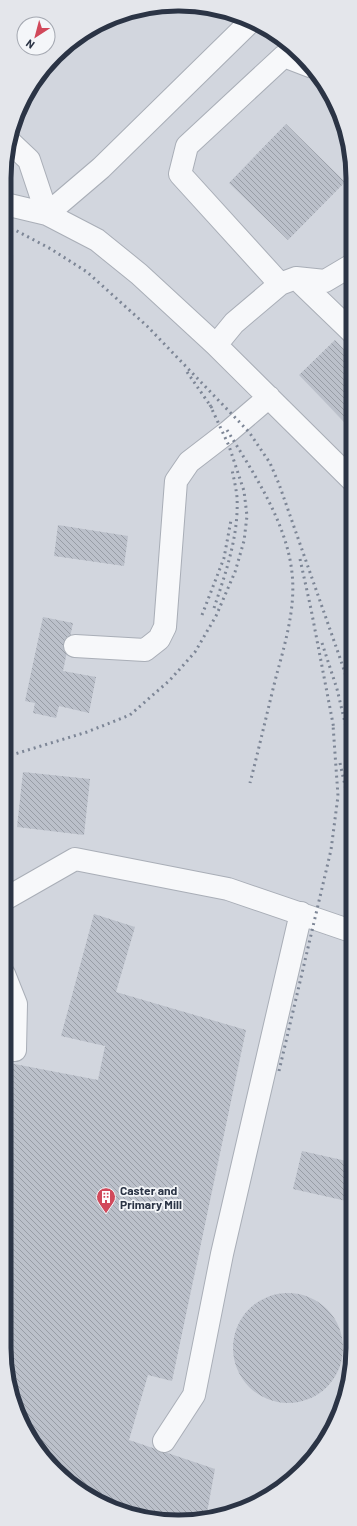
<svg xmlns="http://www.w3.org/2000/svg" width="357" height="1526" viewBox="0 0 357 1526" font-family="Barlow,sans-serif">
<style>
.built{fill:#d2d6de}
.building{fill:url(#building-back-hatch)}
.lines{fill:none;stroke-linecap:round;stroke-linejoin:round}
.minor-casing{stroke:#a9aeb7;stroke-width:24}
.minor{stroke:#f7f8fa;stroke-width:22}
.rail{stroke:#7d8696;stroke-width:3;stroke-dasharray:2 4;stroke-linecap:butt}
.labels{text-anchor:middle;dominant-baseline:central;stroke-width:3.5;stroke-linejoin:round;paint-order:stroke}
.poi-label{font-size:12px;font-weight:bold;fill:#2b3445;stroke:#f4f6f9;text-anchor:start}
.rim{fill:none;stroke:#2b3445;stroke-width:5}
</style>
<defs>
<pattern id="building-back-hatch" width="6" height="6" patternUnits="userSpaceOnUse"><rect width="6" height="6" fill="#bbc0ca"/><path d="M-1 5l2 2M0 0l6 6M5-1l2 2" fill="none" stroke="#989da6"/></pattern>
</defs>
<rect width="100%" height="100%" fill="#e4e7ec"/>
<path class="built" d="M202 6 256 22 302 55 335 102 352 156 351 1371 330 1435 285 1486 224 1516 167 1522 102 1504 47 1463 4 1348 6 156 27 91 72 40 134 10Z"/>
<path class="building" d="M286 124 345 182 288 240 229 183Z
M335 340 352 358V427L350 428 299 375Z
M58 525 128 536 124 566 54 556Z
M43 617 73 623 63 671 96 677 89 713 59 706 56 718 33 713 35 703 25 701Z
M23 772 90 779 84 835 17 827Z
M94 914 135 927 116 992 246 1030 172 1381 148 1375 129 1440 215 1469 206 1518 167 1522 102 1504 47 1463 17 1414 4 1348V1062L98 1080 105 1046 61 1036Z
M302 1151 351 1162V1202L293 1189Z
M233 1348a55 55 0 1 1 110 0a55 55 0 1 1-110 0Z"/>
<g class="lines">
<g class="minor-casing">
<path id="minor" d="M10 142 29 160 47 214 101 168 251 21
M5 204 47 214 97 240 139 274 216 345 352 480
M296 278 352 332
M280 284 180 174 187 146 284 56 310 66
M216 345 234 323 280 284 296 278 325 281 352 265
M75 646 145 650 159 639 165 627 176 481 189 462 228 432 269 397
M5 899 75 859 228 889 351 931
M4 974 16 1004 15 1050
M164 1441 194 1395 222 1254 301 913"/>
</g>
<use href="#minor" class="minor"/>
<path class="rail" d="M5 228 15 230 51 249 87 272 147 326 249 432 270 463 279 484 340 658 352 694
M187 372 212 408
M227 430C253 472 287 523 292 573 296 607 285 644 276 677 267 713 259 748 250 783
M300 559 311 609 334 729
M214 608C226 572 239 535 237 497 236 488 234 479 232 470
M202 615 224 558 231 520
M322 643 337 689 352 752
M5 757 87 732 130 715 170 680 195 652 216 616 235 572 244 541 247 516 244 491 229 446 210 405
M340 763 352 817
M279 1071 331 850 338 796 333 725
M343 1396 351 1359"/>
</g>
<defs>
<g id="building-pin" transform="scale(1)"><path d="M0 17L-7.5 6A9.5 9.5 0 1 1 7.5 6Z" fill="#d1495b" stroke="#f4f6f9"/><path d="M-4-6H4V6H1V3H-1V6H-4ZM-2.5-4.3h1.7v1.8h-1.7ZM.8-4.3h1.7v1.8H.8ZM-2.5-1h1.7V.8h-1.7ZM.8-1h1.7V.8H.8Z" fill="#fff"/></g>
</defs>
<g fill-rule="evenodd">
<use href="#building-pin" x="106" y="1197"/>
</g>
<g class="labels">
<g class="poi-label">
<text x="120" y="1190">Caster and<tspan x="120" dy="14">Primary Mill</tspan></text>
</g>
</g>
<path d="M0 0H357V1526H0ZM178 11H179A167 167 0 0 1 346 178V1348A167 167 0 0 1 179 1515H178A167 167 0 0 1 11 1348V178A167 167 0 0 1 178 11Z" fill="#e4e6eb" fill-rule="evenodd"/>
<path class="rim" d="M178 11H179A167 167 0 0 1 346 178V1348A167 167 0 0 1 179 1515H178A167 167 0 0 1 11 1348V178A167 167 0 0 1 178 11Z"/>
<g transform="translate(36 36) rotate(216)"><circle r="19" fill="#f4f6f9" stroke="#a4a8b1"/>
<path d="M0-3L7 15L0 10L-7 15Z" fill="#d1495b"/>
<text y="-6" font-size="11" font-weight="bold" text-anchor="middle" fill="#2b3445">N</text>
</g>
</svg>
